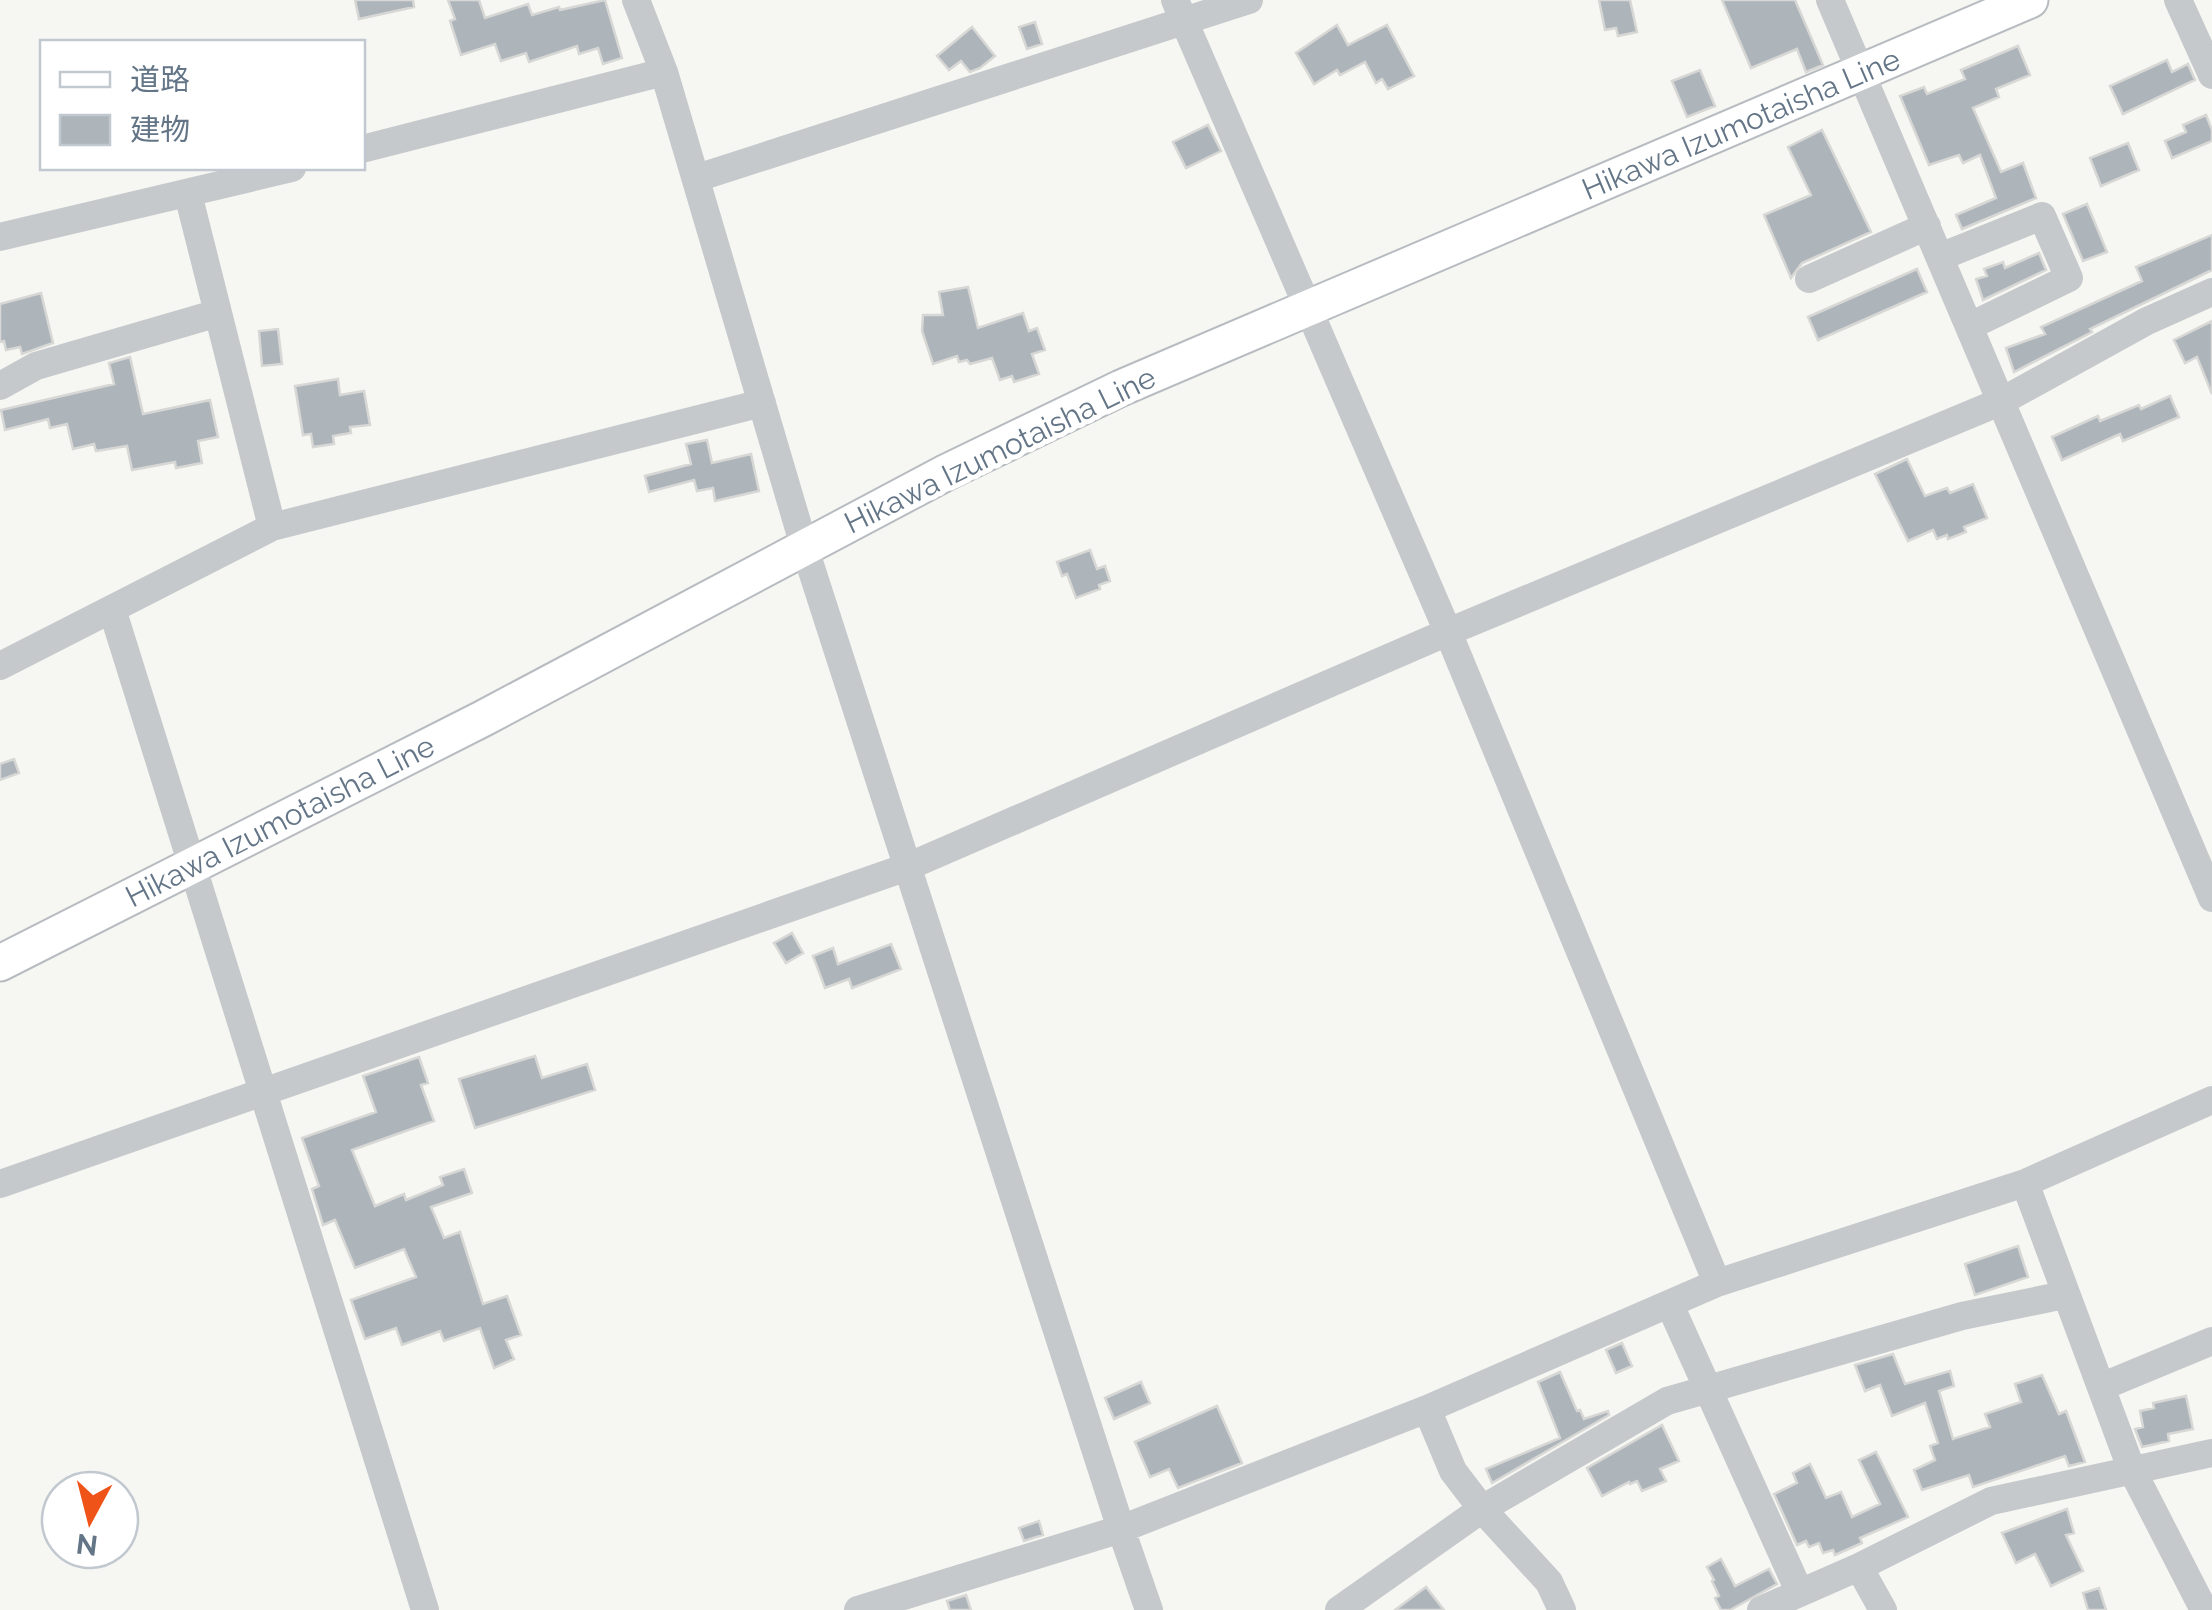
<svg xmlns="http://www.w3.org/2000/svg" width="2212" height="1610" viewBox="0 0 2212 1610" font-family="Raleway,'Noto Sans JP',sans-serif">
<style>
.building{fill:#adb5bb;stroke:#d7d7d5;stroke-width:2.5}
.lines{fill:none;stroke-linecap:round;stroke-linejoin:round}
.major-casing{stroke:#b8bcc0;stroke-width:39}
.minor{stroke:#c5c9cc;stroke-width:28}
.major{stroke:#fff;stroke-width:35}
.labels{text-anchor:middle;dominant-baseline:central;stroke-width:10;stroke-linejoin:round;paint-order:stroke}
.street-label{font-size:30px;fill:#637586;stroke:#fff}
</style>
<rect width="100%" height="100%" fill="#f6f6f2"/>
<path class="building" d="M355 0H413L414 7 359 19Z
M448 0H479L485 18 528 4 532 15 559 7 560 10 605 0 622 58 603 64 598 48 579 54 577 46 529 62 526 53 501 61 495 44 461 55 450 21 455 19Z
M1599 0H1630L1637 32 1618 36 1616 28 1605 30Z
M1722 0H1795L1823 65 1806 72 1797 49 1751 68Z
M1035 22 1042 44 1027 49 1019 27Z
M1337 25 1348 45 1387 25 1414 76 1388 89 1382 79 1376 83 1365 62 1340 75 1337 70 1314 84 1296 53Z
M972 27 995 56 980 68 970 72 961 61 949 70 937 56Z
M2018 46 2030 75 1996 89 1999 97 1973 108 2001 172 2023 163 2036 198 1962 229 1956 215 1996 198 1980 155 1963 163 1959 155 1929 165 1900 96 1924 87 1927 94 1965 79 1961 70Z
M2167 60 2172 72 2188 64 2195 80 2123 114 2110 86Z
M1700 70 1715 106 1687 117 1672 81Z
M2206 115 2212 130V141L2172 158 2165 141 2186 132 2183 125Z
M1208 125 1221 151 1186 168 1173 142Z
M1822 130 1871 232 1802 263 1791 278 1764 215 1811 195 1788 147Z
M2128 143 2139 170 2101 186 2090 158Z
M2087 204 2107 252 2083 261 2063 214Z
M2212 235V270L2090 329 2092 332 2014 372 2006 348 2045 334 2041 327 2142 281 2136 267Z
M2039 253 2046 270 1983 300 1976 279 1987 276 1984 269 2003 262 2005 268Z
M1917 269 1927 292 1818 340 1808 317Z
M968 287 978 328 1023 313 1029 331 1037 328 1045 350 1032 354 1039 374 1014 382 1012 376 1000 380 992 358 970 364 967 360 959 362 957 356 933 364 922 331 923 315H943L939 292Z
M41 293 53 343 22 354 20 347 6 350 4 341 0 342V304Z
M2212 321V394L2197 357 2185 363 2174 340Z
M278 329 282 364 262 366 259 331Z
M130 357 143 414 210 400 218 437 198 441 202 463 176 468 175 462 132 470 127 446 96 451 94 444 73 449 67 424 50 428 48 419 5 430 1 410 114 384 109 363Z
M338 379 340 395 364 391 370 425 350 427 351 433 333 436 334 444 313 447 311 434 303 435 295 386Z
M2170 396 2179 417 2123 441 2120 434 2062 460 2052 437 2098 416 2100 421 2139 405 2141 409Z
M707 440 712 463 751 454 759 491 715 501 713 488 697 491 694 480 649 492 645 476 691 464 686 444Z
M1907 459 1925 496 1947 488 1950 493 1973 484 1987 518 1964 527 1966 532 1948 539 1947 535 1937 539 1933 530 1908 541 1875 474Z
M1090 550 1097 569 1105 566 1110 581 1099 585 1100 589 1076 598 1067 574 1062 576 1057 562Z
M14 759 19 773 0 780V764Z
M792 933 803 953 786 963 774 943Z
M891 944 901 969 852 988 849 979 825 988 813 956 833 948 838 964Z
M535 1056 542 1078 587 1064 595 1090 475 1128 459 1079Z
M419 1057 428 1083 421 1085 434 1121 352 1150 375 1206 404 1194 406 1200 443 1185 440 1177 464 1169 472 1193 431 1207 444 1238 460 1232 483 1304 507 1296 521 1335 506 1340 514 1359 494 1368 480 1328 444 1341 440 1331 402 1345 396 1328 365 1339 351 1300 416 1277 404 1249 355 1268 335 1220 323 1225 312 1189 319 1186 302 1138 376 1112 363 1076Z
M2018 1246 2028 1277 1975 1295 1965 1264Z
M1622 1343 1632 1366 1616 1373 1606 1350Z
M1893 1354 1905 1384 1950 1371 1954 1386 1939 1391 1953 1439 1990 1427 1985 1414 2021 1402 2015 1384 2042 1375 2059 1414 2066 1411 2085 1462 2069 1466 2065 1456 1973 1487 1969 1475 1922 1490 1914 1470 1935 1460 1930 1446 1938 1443 1925 1403 1892 1416 1880 1385 1865 1391 1855 1365Z
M1560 1372 1577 1411 1580 1410 1584 1419 1608 1411 1609 1415 1492 1483 1486 1469 1560 1438 1538 1382Z
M1141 1382 1150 1403 1114 1419 1105 1398Z
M2186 1396 2193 1429 2168 1434 2169 1441 2142 1447 2135 1429 2143 1427 2140 1411 2154 1408 2153 1403Z
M1217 1406 1242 1463 1178 1488 1169 1469 1150 1477 1135 1442Z
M1662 1425 1679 1461 1660 1469 1666 1481 1642 1491 1637 1481 1630 1484 1629 1482 1602 1496 1587 1468Z
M1876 1452 1908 1517 1860 1538 1862 1543 1835 1555 1833 1550 1823 1553 1819 1543 1809 1547 1806 1541 1797 1545 1774 1494 1797 1483 1793 1473 1810 1464 1826 1498 1841 1492 1852 1517 1880 1504 1859 1460Z
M2067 1509 2074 1533 2066 1535 2083 1571 2051 1586 2035 1554 2016 1563 2002 1533Z
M1039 1521 1043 1535 1024 1541 1019 1528Z
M1721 1559 1735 1586 1769 1569 1777 1584 1730 1610H1721L1715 1598 1719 1596 1712 1581 1714 1580 1707 1567Z
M1426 1587 1444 1610H1395Z
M2099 1588 2106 1610H2088L2083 1593Z
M966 1595 971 1610H950L947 1601Z"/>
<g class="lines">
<g class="major-casing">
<path id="major" d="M0 963 482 719 947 472 1121 388 2030 0"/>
</g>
<path class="minor" d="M636 0 664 72 804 546 1121 1529 1149 1610
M1175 0 1448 632 1717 1283
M1830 0 2212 898
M2178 0 2212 75
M362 149 664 72
M697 178 1249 0
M188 194 272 527
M0 237 292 168
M1940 257 2042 216 2069 278 1970 326
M1809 279 1927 226
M0 386 36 366 218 313
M112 609 425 1610
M0 666 272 527 762 403
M2025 1183 2131 1468 2204 1610
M0 1184 907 867 1448 632 2002 401 2147 321 2212 292
M1670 1305 1799 1591
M2101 1387 2212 1341
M1427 1409 1453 1471 1482 1509 1549 1582 1562 1610
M1859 1567 1883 1610
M858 1610 1121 1529 1427 1409 1717 1283 2025 1183 2212 1100
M1339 1610 1482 1509 1667 1401 1962 1316 2064 1295
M1761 1610 1859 1567 1991 1501 2212 1453"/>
<use href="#major" class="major"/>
</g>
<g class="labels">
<g class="street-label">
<text transform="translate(1741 124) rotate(-23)">Hikawa Izumotaisha Line</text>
<text transform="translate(1000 450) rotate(-26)">Hikawa Izumotaisha Line</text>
<text transform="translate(280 821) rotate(-27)">Hikawa Izumotaisha Line</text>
</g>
</g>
<rect x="40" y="40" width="325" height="130" fill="#ffffff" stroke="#c1c8cf" stroke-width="2.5"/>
<rect x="60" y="72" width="50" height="15" fill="#ffffff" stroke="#c1c8cf" stroke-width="2.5"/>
<text x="130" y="90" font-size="30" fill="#637586">道路</text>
<rect x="60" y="115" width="50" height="30" fill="#adb5bb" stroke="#c1c8cf" stroke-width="2.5"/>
<text x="130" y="140" font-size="30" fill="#637586">建物</text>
<g transform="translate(90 1520) rotate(187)"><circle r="48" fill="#ffffff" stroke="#c1c8cf" stroke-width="2.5"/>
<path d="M0-8L18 38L0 25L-18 38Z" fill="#f05318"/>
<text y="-15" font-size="28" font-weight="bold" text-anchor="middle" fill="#637586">N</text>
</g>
</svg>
